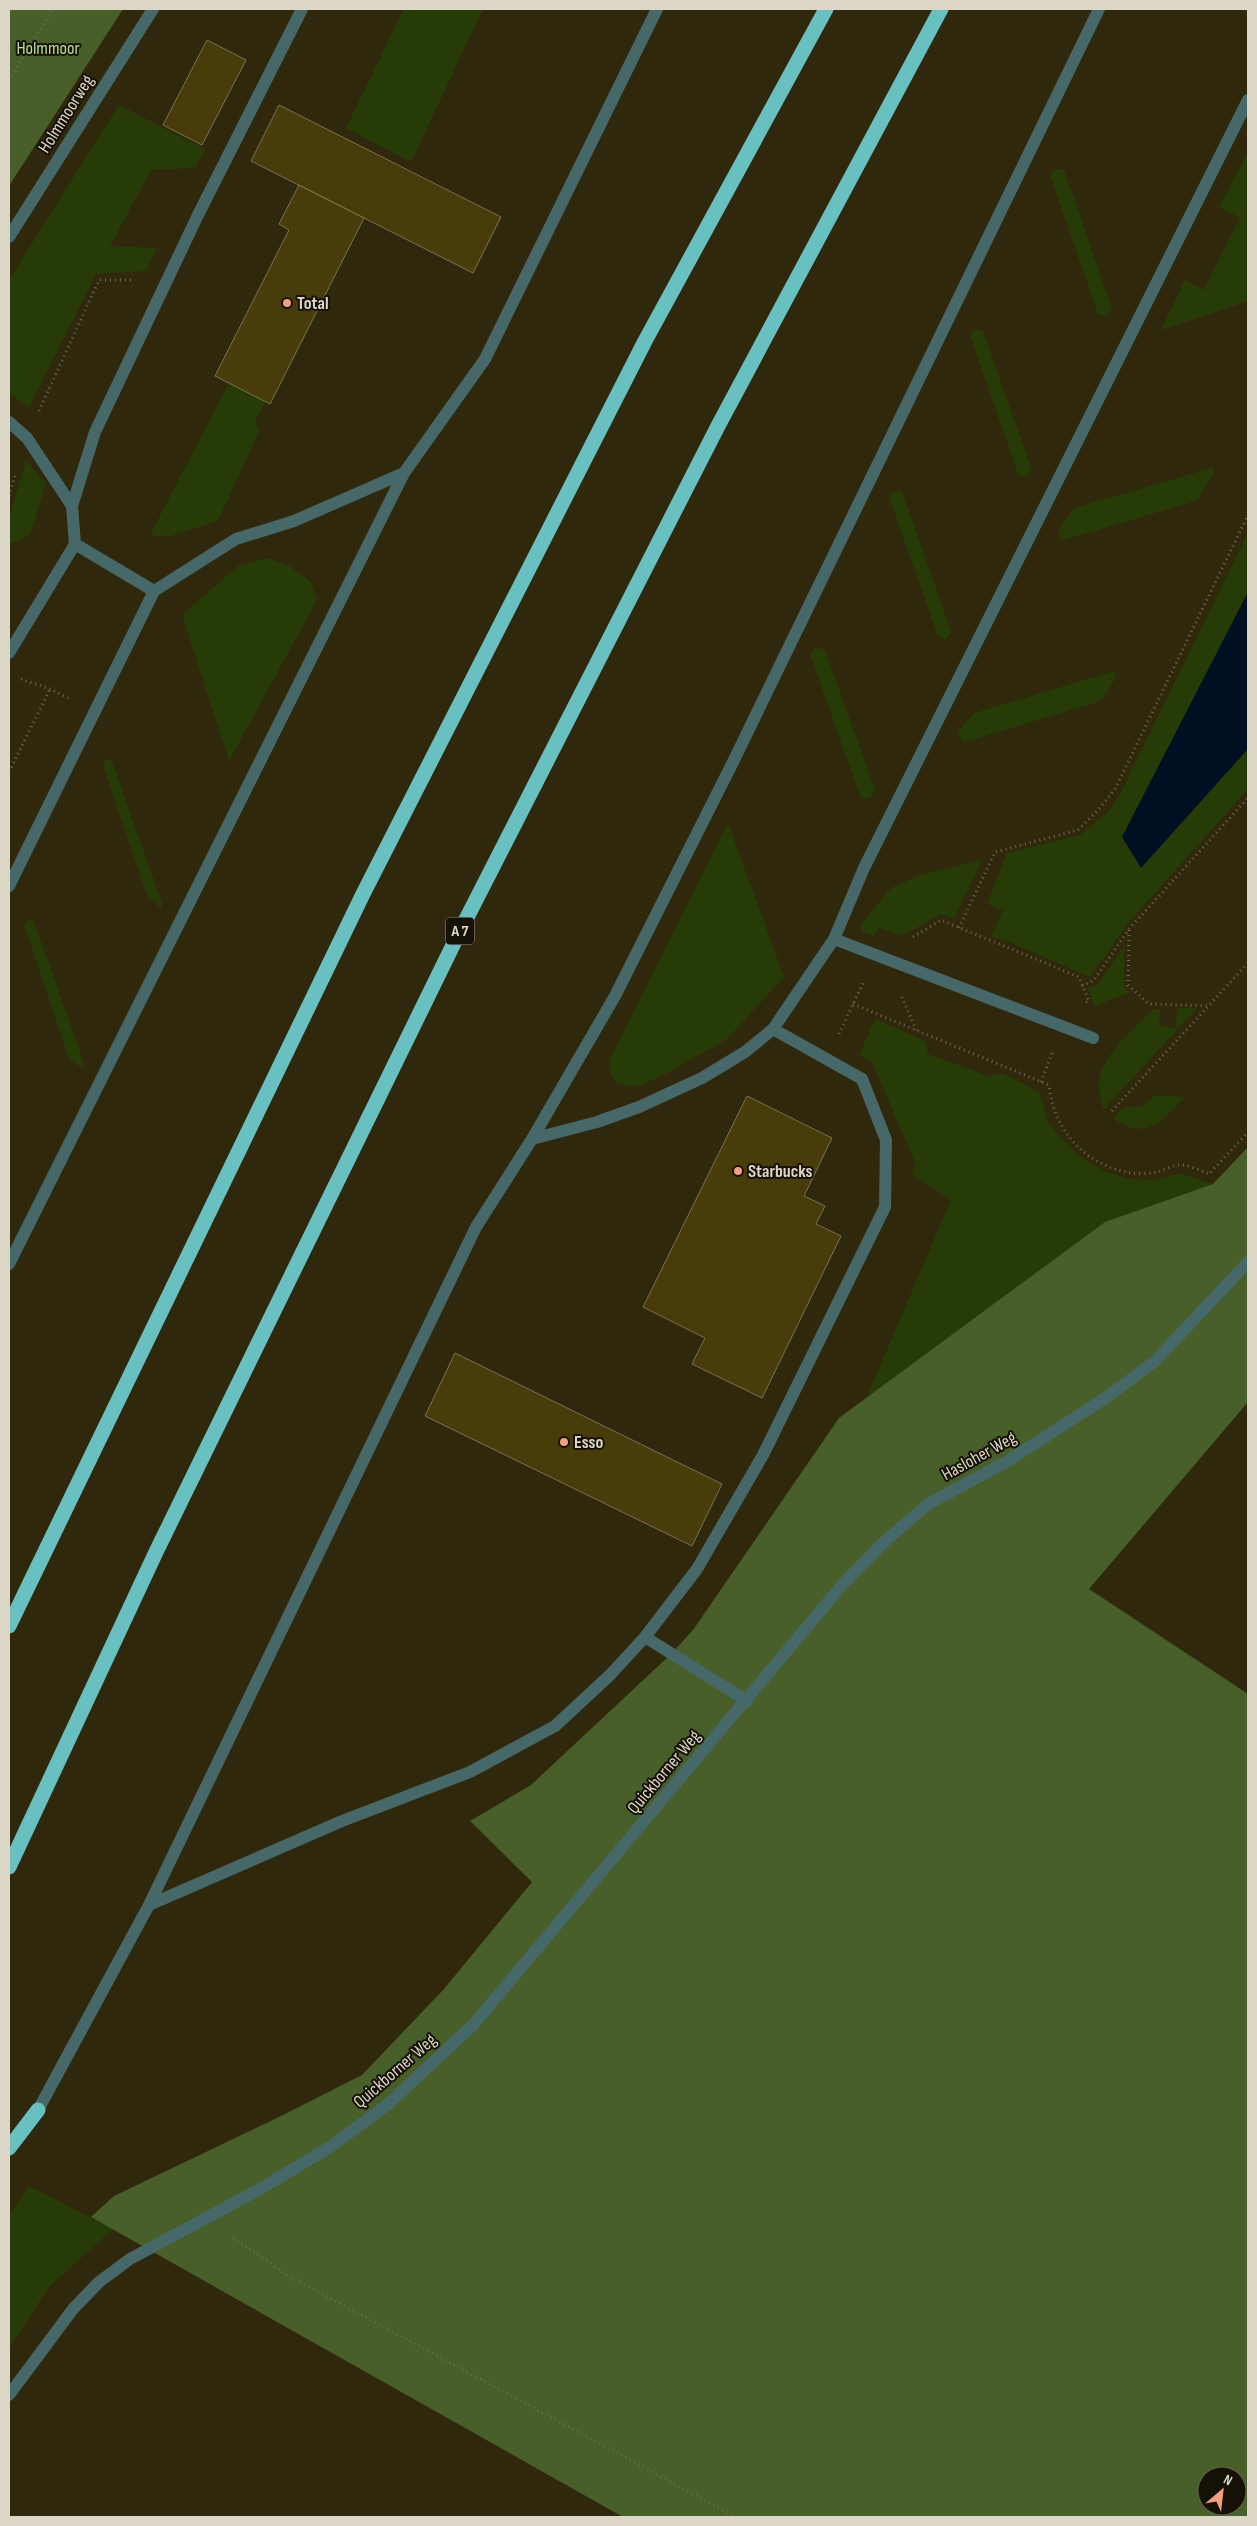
<svg xmlns="http://www.w3.org/2000/svg" width="1257" height="2526" viewBox="0 0 1257 2526" font-family="'Sofia Sans Condensed',sans-serif">
<style>
.green{fill:#273b06}
.forest{fill:#485f2a;fill-rule:evenodd}
.water{fill:#001022}
.building{fill:#493c0b;stroke:#7b7254}
.lines{fill:none;stroke-linecap:round;stroke-linejoin:round}
.path{stroke:#6f6851;stroke-width:3;stroke-dasharray:1 4;stroke-linecap:butt}
.service{stroke:#476868;stroke-width:12}
.minor{stroke:#476868;stroke-width:12}
.motorway{stroke:#69c0c0;stroke-width:15}
.poi-dot{fill:#f39f84;stroke:#151106;stroke-width:2}
.labels{text-anchor:middle;dominant-baseline:central;stroke-width:4;stroke-linejoin:round;paint-order:stroke}
.shield{fill:#151106;stroke:#a09c8d;stroke-width:1}
.shield-label{font-size:16px;font-weight:bold;fill:#dcd7c7}
.park-label{font-size:18px;fill:#bbe190;stroke:#151106}
.street-label{font-size:18px;fill:#dcd7c7;stroke:#151106}
.poi-label{font-size:18px;font-weight:bold;fill:#dcd7c7;stroke:#151106;text-anchor:start}
</style>
<rect width="100%" height="100%" fill="#30280c"/>
<path class="green" d="M404 9H483L411 162 346 128Z
M119 105 205 149 195 168 151 170 110 246 157 248 146 271 96 274 29 408 9 393V280Z
M1248 152V301L1161 330 1185 280 1204 290 1240 218 1219 207Z
M1059 169 1064 170 1112 309 1104 316 1098 314 1050 175 1054 170Z
M978 329 983 331 1031 468 1029 474 1024 477 1018 474 970 335 974 330Z
M229 383 266 401 255 421 259 431 218 521 167 537 150 535Z
M26 460 46 484 30 535 9 544V518Z
M1212 468 1215 471 1196 501 1064 540 1058 535 1061 526 1074 508Z
M897 491 902 492 951 631 948 637 944 639 938 636 889 497 892 492Z
M1248 533V789L1128 923 1090 977 1007 941 991 937 1003 910 987 904 1007 853 1080 835 1107 813 1118 798Z
M268 558 290 566 310 581 317 600 229 761 182 615 238 566Z
M819 648 825 650 875 790 871 797 865 799 860 796 810 654 814 649Z
M1114 671 1116 677 1106 694 1098 702 964 742 959 737 958 732 974 713Z
M111 759 162 903 161 908 147 896 103 765 106 760Z
M728 823 784 977 727 1039 664 1075 635 1087 617 1083 611 1074 610 1059Z
M982 860 954 919 941 914 902 936 879 928 874 936 861 931 862 923 891 888 920 875Z
M33 919 84 1063 82 1067 75 1064 68 1056 24 925 27 920Z
M1124 946V986L1129 993 1094 1006 1088 988 1098 984Z
M1177 1008H1197L1104 1109C1085 1066 1125 1039 1152 1010L1160 1009 1159 1026 1176 1028Z
M875 1019 925 1041 928 1054 989 1076 1002 1073 1039 1092 1048 1122 1061 1138 1083 1159 1106 1172 1130 1179 1154 1180 1180 1173 1213 1184 1105 1222 866 1399 951 1200 911 1174 916 1165 873 1064 859 1055Z
M1155 1095 1185 1097C1163 1120 1145 1143 1113 1118L1124 1107H1141Z
M29 2186 113 2229 49 2287 9 2348V2216Z"/>
<path class="forest" d="M9 9H123L9 186Z
M1248 1147V1402L1089 1589 1248 1694V2517H623L91 2217 114 2196 277 2118 362 2075 444 1989 532 1882 470 1821 531 1785 670 1655 693 1630 839 1418 1105 1222 1213 1184ZM1207 2476H1237V2506H1207Z"/>
<path class="water" d="M1248 592V749L1141 868 1122 837Z"/>
<path class="building" d="M207 40 246 60 202 145 163 125Z
M279 105 501 217 473 273 251 161Z
M299 185 364 218 270 404 215 376 289 230 279 224Z
M747 1096 832 1138 804 1196 825 1206 816 1224 841 1236 762 1398 692 1364 705 1338 643 1307Z
M455 1353 722 1484 692 1546 425 1416Z"/>
<g class="lines">
<path class="path" d="M9 80 53 9
M39 411 99 280H134
M9 496 15 475
M21 679 50 689 68 698
M9 772 50 689
M959 928 995 852 1078 830 1098 810 1115 789 1248 515
M1129 930 1128 985 1149 1004 1210 1006
M913 937 941 920 1079 977 1089 1001 1086 1002
M1082 986 1094 980 1129 929 1248 798
M902 997 916 1030
M853 1004 1049 1085C1053 1130 1086 1166 1131 1173 1139 1174 1150 1174 1158 1172 1164 1170 1173 1165 1179 1165 1188 1164 1201 1171 1209 1174L1248 1132
M839 1034 864 981
M1041 1082 1052 1053
M1112 1111 1248 963
M233 2238 289 2276 736 2517
M1237 2493 1248 2484
M1207 2517 1221 2506"/>
<path class="service" d="M9 237 153 9
M9 422 27 438 72 506
M75 544 154 591
M9 653 75 544 72 506 95 432 198 215 302 9
M9 886 154 591 236 539 294 521 404 473
M834 939 1093 1038
M532 1139 597 1122 639 1107 702 1078 745 1052 773 1029 834 939 864 868 1248 100
M9 1264 404 473 485 359 657 9
M645 1637 747 1701
M149 1905 342 1821 470 1772 555 1726 610 1675 645 1637 697 1569 763 1455 885 1207 886 1140 862 1079 773 1029
M38 2110 149 1905 476 1227 532 1139 615 996 733 762 1099 9"/>
<path class="minor" d="M9 2395 73 2309 99 2282 130 2259 260 2189 330 2147 387 2105 473 2025 843 1584 884 1542 928 1504 1006 1462 1107 1397 1154 1362 1248 1262"/>
<path class="motorway" d="M9 1626 363 894 645 341 826 9
M9 1867 156 1552 456 939 718 426 941 9
M9 2148 38 2110"/>
</g>
<g class="poi-dot">
<circle cx="287" cy="303" r="5"/>
<circle cx="738" cy="1171" r="5"/>
<circle cx="564" cy="1442" r="5"/>
</g>
<g class="labels">
<rect class="shield" x="446" y="917.5" width="28" height="27" rx="4"/>
<g class="shield-label">
<text x="460" y="931">A 7</text>
</g>
<g class="park-label">
<text x="48" y="48">Holmmoor</text>
</g>
<g class="street-label">
<text transform="translate(66 114) rotate(-58)">Holmmoorweg</text>
<text transform="translate(979 1456) rotate(-29)">Hasloher Weg</text>
<text transform="translate(664 1772) rotate(-50)">Quickborner Weg</text>
<text transform="translate(395 2071) rotate(-41)">Quickborner Weg</text>
</g>
<g class="poi-label">
<text x="297" y="303">Total</text>
<text x="748" y="1171">Starbucks</text>
<text x="574" y="1442">Esso</text>
</g>
</g>
<rect width="1257" height="2526" fill="none" stroke="#dcd7c7" stroke-width="20"/>
<g transform="translate(1222 2491) rotate(28)"><circle r="24" fill="#151106" stroke="#656053"/>
<path d="M0-4L9 19L0 12L-9 19Z" fill="#f39f84"/>
<text y="-8" font-size="14" font-weight="bold" text-anchor="middle" fill="#dcd7c7">N</text>
</g>
</svg>
